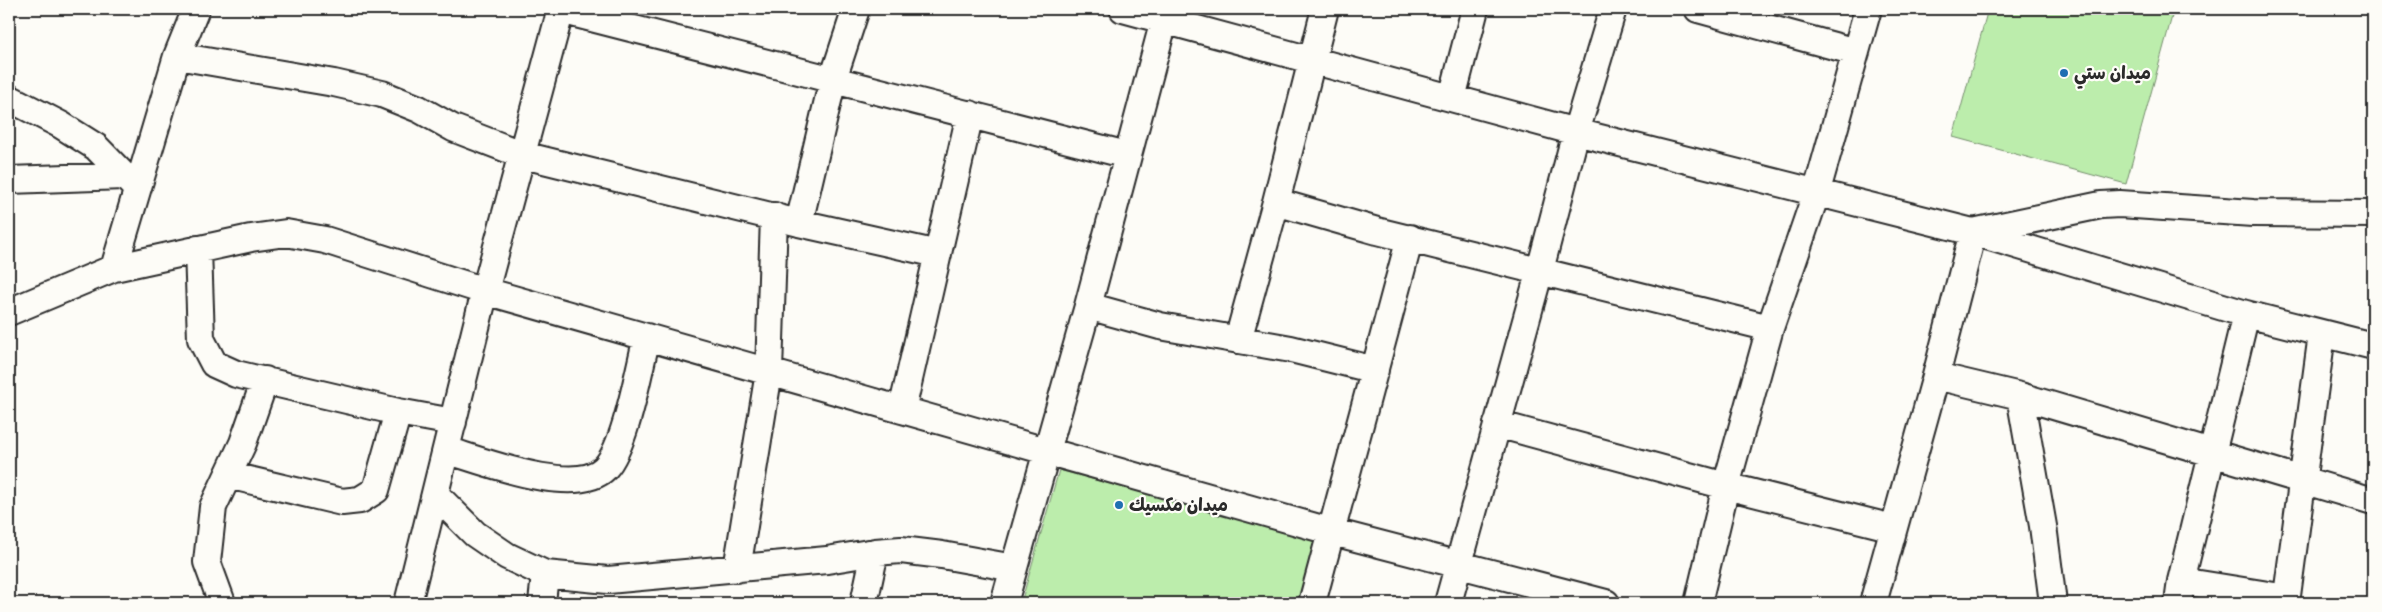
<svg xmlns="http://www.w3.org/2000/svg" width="2382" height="612" viewBox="0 0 2382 612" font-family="Itim,'Playpen Sans Arabic',sans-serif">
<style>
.green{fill:#bcedac;stroke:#748c6c}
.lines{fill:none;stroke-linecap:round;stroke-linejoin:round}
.minor-casing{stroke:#2b2b2b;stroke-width:30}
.minor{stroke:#fdfcf7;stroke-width:26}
.poi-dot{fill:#1f6fb2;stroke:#fdfcf7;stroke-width:2}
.labels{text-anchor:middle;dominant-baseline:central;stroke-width:4.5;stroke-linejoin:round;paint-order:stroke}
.poi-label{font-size:18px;font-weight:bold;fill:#2b2b2b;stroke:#fdfcf7;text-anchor:start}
</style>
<rect width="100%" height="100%" fill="#fdfcf7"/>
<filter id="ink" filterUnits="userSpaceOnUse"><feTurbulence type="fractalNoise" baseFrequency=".02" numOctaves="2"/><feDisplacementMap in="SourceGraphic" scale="10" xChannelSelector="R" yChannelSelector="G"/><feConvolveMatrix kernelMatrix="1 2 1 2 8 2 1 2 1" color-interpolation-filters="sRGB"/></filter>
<g filter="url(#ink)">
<path class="green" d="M1988 9H2174L2126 184 1953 137Z
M1059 470 1317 540 1299 603H1021Z"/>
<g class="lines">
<g class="minor-casing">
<path id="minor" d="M1123 9 1576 132 1973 232 2246 314 2373 346
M1698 9 1856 52
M560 10 1127 155
M177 56 334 83 382 94 419 109 453 128 523 155 799 223 938 254
M9 98 61 125 96 147 136 188
M1452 98 1475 9
M9 180 124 176
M1276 202 1377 231 1770 328
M799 223 833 79 856 9
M198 249 201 339 214 364 236 374 398 412 453 422
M114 268 177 56 196 9
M1088 306 1160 326 1291 349 1375 370
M9 312 114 268 251 238 286 233 325 240 485 291 1046 451 1333 532 1606 603
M1238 340 1276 202 1325 9
M1936 376 2020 396 2373 501
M2020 396 2043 526 2053 603
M902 410 970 114
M1497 424 1726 486 1893 528
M446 450C480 460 576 498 605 468 626 446 639 368 647 337
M228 475 342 502 360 500 376 490 398 412
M435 494 475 534 507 556 545 574 608 580 827 560 875 552 901 550 942 555 1014 568
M737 569 769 372 774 216
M2181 581 2287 598
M222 603 207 562 213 507 243 443 265 380
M408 603 485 291 561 9
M542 603 545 574
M864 603 875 552
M1004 603 1088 306 1167 9
M1312 603 1410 238
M1448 603 1540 270 1576 132 1613 9
M1698 603 1726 486 1770 328 1816 194 1868 9
M1873 603 1936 376 1973 232 2101 205 2120 204 2253 213 2373 214
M2178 603 2181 581 2246 314
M2286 603 2322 334"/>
</g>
<use href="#minor" class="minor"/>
</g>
</g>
<g class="poi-dot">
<circle cx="2064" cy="73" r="5"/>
<circle cx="1119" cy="505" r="5"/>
</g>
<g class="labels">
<g class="poi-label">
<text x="2074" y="73">ميدان ستي</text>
<text x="1129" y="505">ميدان مكسيك</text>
</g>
</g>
<rect width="2382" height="612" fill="none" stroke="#fdfcf7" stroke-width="30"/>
<rect x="15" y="15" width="2352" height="582" fill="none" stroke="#2b2b2b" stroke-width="2" filter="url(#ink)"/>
</svg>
